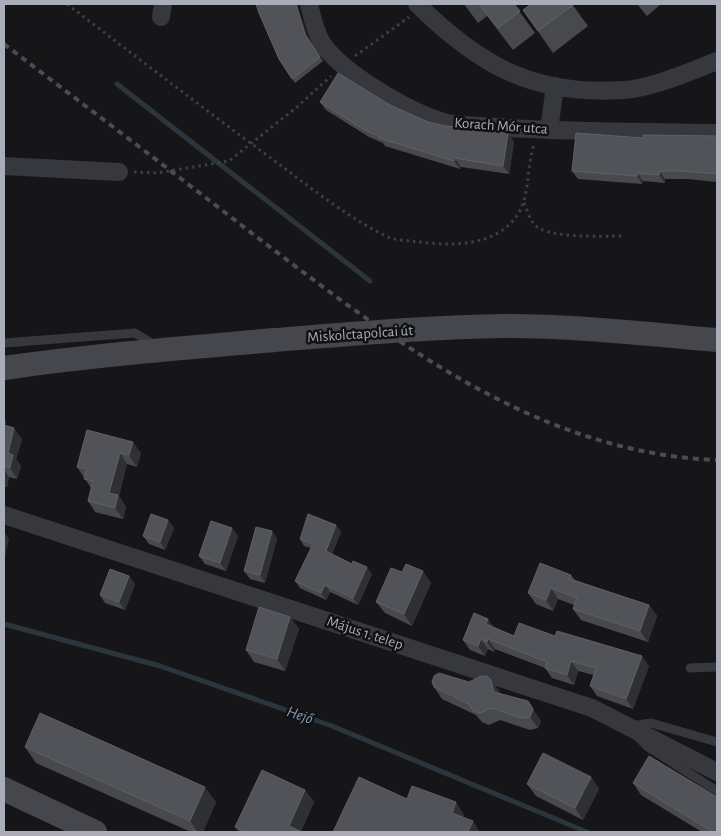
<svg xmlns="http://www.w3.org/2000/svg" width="721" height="836" viewBox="0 0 721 836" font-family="'Alegreya Sans',sans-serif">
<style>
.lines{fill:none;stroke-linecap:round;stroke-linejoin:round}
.stream{stroke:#2c353c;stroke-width:5}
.path{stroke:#3d3f44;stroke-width:3;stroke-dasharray:2.5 4;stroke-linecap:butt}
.lane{stroke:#37383d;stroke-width:9}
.street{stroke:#37383d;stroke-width:18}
.secondary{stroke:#45474d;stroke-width:24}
.rail{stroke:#4a4c52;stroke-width:4;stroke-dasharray:6 5;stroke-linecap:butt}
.wall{fill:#47494d}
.shaded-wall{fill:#2f3033}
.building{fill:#525359;stroke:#5f6168}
.labels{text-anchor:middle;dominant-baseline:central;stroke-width:5;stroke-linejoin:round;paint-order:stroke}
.street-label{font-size:15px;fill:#a8adb8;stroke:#111113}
.water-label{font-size:16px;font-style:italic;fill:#7f9bb3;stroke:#111113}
</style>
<rect width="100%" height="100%" fill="#161618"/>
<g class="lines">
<path class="stream" d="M117 84 370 281
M4 624 160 666 332 726 587 832"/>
<path class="path" d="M67 4C135 56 203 108 272 159 309 186 346 217 388 237 394 240 403 240 410 241 443 245 485 249 511 223 532 201 525 172 534 145
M355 56 409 17
M134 172 157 173 229 161 297 107 331 76
M524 203C527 209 529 218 534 224 545 239 602 236 621 236"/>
<path class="lane" d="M4 343 135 333 155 345
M690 668 717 667
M632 726 651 723 717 742
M639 738 648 747 717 791"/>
<path class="street" d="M309 4C312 17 315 31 322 43 342 73 417 118 452 124 471 126 490 126 509 128 578 132 648 132 717 133
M417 4C479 65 533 96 623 90 650 89 691 71 717 61
M161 17 163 4
M549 130 555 86
M4 166 119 172
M4 515 592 708 717 772"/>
<path class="secondary" d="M4 368C94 355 184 348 275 340 352 334 429 327 506 326 576 326 647 334 717 340
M4 789 95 832"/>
<path class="rail" d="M4 44C84 105 165 166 245 228 386 335 533 453 717 460"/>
</g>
<path class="wall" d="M464 4H514L535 33 513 50 487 16 478 23Z
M572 4 588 26 553 53 523 10Z
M637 4H661L647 16Z
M308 38 323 61 295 83 279 59Z
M320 102 390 105 428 122 445 126 508 134 514 142 509 174 461 167 460 169 385 146 383 143 369 137 326 110Z
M717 136V182L687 179H665V183L643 181 642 184 578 179 572 171 643 138Z
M4 419 6 422 5 425 22 439 16 459 21 466 17 479 9 477 7 487 4 486Z
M87 430 141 453 137 467 127 464 119 496 126 507 123 519 95 512 88 501 91 488 77 467Z
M168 520 174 528 165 550 149 544 143 536Z
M336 525 341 532 332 554 372 574 358 605 330 592 326 600 300 588 295 581 311 548 304 546 300 539Z
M272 531 277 539 265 583 250 579 244 571Z
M238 536 226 571 205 564 199 556Z
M402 572 431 583 412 626 385 613 376 602Z
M571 575 575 580 649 605 657 616 648 642 581 620 573 609 574 605 558 599 553 611 536 604 528 593Z
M129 576 135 584 125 610 105 603 100 595Z
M290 617 299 629 285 671 254 662 246 650Z
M494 628 514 636H555L649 666 633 709 597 696 590 686 594 675 578 671 574 685 552 678 545 668 495 649 494 652 488 649 485 656 470 650 463 640Z
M491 680 500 693 541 721 538 728 530 730 500 720 489 725 482 722 476 715 442 699 434 687 469 682Z
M25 747 216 802 203 832H191L36 763Z
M591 777 599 789 583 820 536 796 527 784Z
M633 783 717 832H702L641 795Z
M305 790 314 802 301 831 302 832H239L235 827Z"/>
<path class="shaded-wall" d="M296 4H297L308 38 323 61 305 34Z
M508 134 514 142 509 174 503 166Z
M455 158 461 167 460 169 454 161Z
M660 171 665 179V183L659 175Z
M637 173 643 181 642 184 637 176Z
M14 428 22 439 16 459 21 466 17 479 10 468 8 453Z
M133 442 141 453 137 467 129 455Z
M120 453 127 464 119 496 126 507 123 519 115 508 109 493Z
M4 469 9 477 7 487 4 483Z
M168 520 174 528 165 550 160 542Z
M336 525 341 532 330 558 326 551Z
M232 528 238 536 226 571 220 563Z
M272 531 277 539 265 583 260 575Z
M4 532 9 539 4 561Z
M367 567 372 574 358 605 353 598Z
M423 571 431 583 412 626 404 614Z
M129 576 135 584 125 610 119 602Z
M325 585 330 592 326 600 321 593Z
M551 588 558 599 553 611 546 600Z
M649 605 657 616 648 642 640 631Z
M290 617 299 629 285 671 277 659Z
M488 619 495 629 486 624Z
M481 639 488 649 485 656 478 646Z
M488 639 495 649 494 652 487 642Z
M642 656 649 666 633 709 626 699Z
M571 661 578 671 574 685 567 675Z
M491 680 500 692 502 703 494 692Z
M528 701 541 721 538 728 530 717Z
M591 777 599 789 583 820 575 808Z
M205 787 216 802 203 832H198L190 821Z
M305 790 314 802 300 832 289 826Z
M456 802 464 815 460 826 452 813Z
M473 821 480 832H468Z"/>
<path class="building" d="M256 4H296L305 34 320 57 292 79 279 59 259 13Z
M479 4H514L520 11 498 28Z
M531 4H572L573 5 538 31 523 10Z
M338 73 390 105 428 122 445 126 483 129 508 134 503 166 455 158 454 161 379 138 380 137 363 129 320 102Z
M576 133 643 138V135L717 136V174L682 171H660L659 175 637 173V176L572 171Z
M4 425 14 428 8 453 13 455 10 468 4 466Z
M87 430 133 442 129 455 120 453 109 493 118 495 115 508 88 501 93 481 84 479 87 469 77 467Z
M151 514 168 520 160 542 143 536Z
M308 514 336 525 326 551 352 564 353 561 367 567 353 598 325 585 321 593 295 581 313 544 300 539Z
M211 521 232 528 220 563 199 556Z
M256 527 272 531 260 575 244 571Z
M540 563 571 575 569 579 649 605 640 631 573 609 577 598 551 588 546 600 528 593Z
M406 564 423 571 404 614 376 602 391 568 402 572Z
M110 569 129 576 119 602 100 595Z
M259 607 290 617 277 659 246 650Z
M474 613 488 619 486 624 514 636 519 623 555 636 557 631 642 656 626 699 590 686 596 668 571 661 567 675 545 668 547 662 488 639 487 642 481 639 478 646 463 640Z
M439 673 469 682 481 676H487L491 680 494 692 528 701 533 709 530 717 521 718 492 708 480 713 473 711 469 704 434 687 432 682 434 676Z
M40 713 205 787 190 821 25 747Z
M543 753 591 777 575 808 527 784Z
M649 756 717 797V832H713L633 783Z
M262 770 305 790 289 826 302 832H247L235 827Z
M359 777 407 799 412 786 456 802 452 813 473 821 468 832H333Z"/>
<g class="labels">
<g class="street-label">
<text transform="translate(501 126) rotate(4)">Korach Mór utca</text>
<text transform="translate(360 334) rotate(-4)">Miskolctapolcai út</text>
<text transform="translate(365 633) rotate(18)">Május 1. telep</text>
</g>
<g class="water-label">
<text transform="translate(300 715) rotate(19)">Hejő</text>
</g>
</g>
<rect width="721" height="836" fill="none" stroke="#a8adb8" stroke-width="10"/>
</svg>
